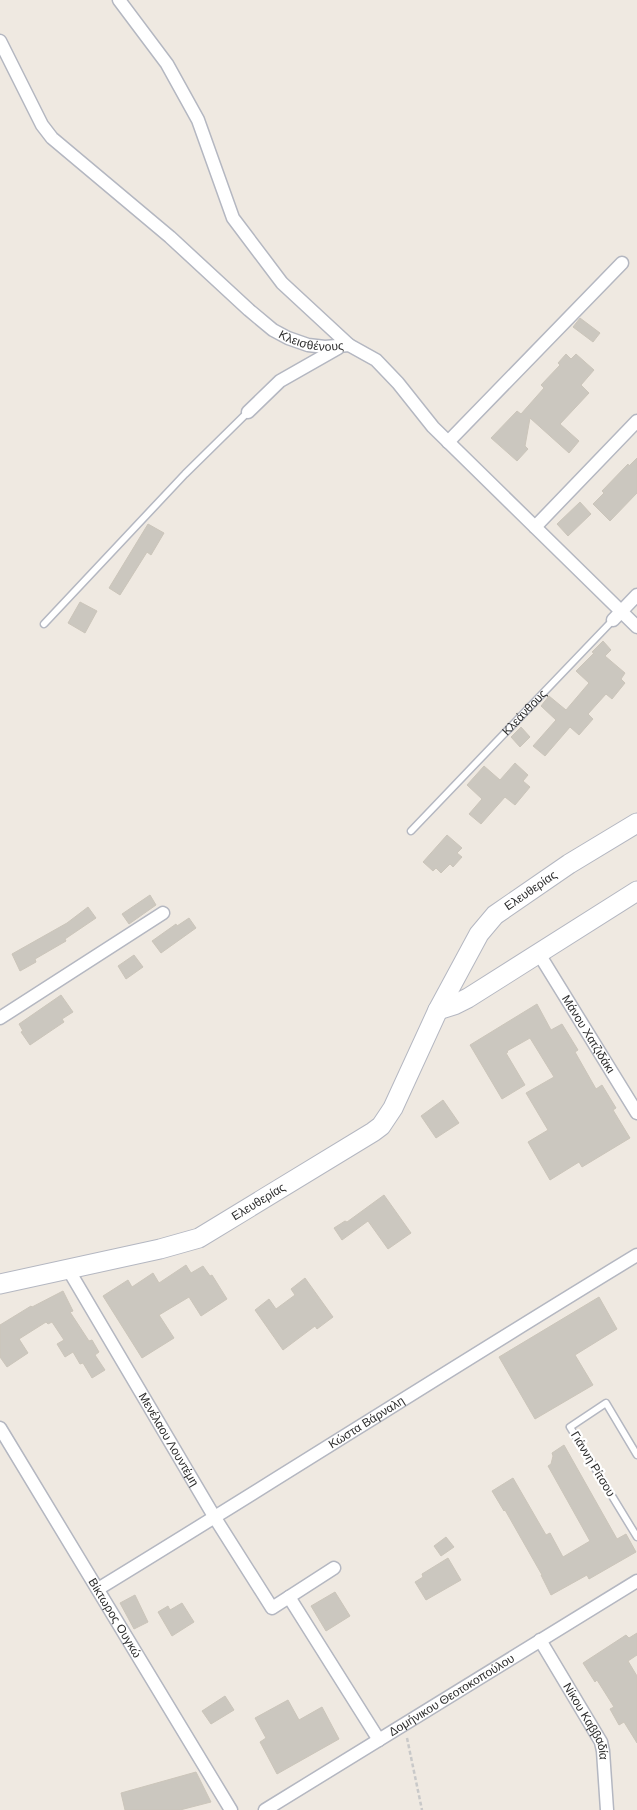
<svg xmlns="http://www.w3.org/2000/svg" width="637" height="1810" viewBox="0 0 637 1810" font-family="Arial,sans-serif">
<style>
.building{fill:#cbc7bf;stroke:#cbc5ba}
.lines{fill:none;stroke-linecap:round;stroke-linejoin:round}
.lane-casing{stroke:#b4b7c1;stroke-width:9}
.street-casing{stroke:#b4b7c1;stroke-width:15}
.secondary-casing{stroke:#b4b7c1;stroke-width:21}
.path{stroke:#c9c9c9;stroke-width:2.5;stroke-dasharray:4 2.5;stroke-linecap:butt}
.lane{stroke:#fff;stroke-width:6}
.street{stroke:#fff;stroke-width:12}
.secondary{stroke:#fff;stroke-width:19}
.labels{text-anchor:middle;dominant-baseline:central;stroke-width:4.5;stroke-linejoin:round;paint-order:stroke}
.street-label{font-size:12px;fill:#2e2e2e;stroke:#fff}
</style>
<rect width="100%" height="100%" fill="#efe9e1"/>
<path class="building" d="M580 318 600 333 593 342 573 327Z
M566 354 571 359 576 354 594 370 581 385 589 393 560 424 579 441 569 453 530 418 525 446 528 449 517 461 491 438 517 411 521 414 544 388 541 385 560 365 558 363Z
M637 458V493L610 521 593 504 604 493 602 491 628 464 629 466Z
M580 502 591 514 568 536 557 524Z
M148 524 164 533 151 555 147 552 120 595 109 588Z
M80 602 97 611 85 633 68 623Z
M603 641 611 650 605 656 625 673 621 679 625 683 612 699 606 694 588 714 593 719 579 735 570 727 545 756 533 746 556 720 541 706 549 696 566 710 589 683 576 671 594 653 592 652Z
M521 727 530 737 520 747 511 737Z
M515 763 528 775 523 781 530 787 515 805 505 797 481 824 469 814 482 799 467 785 484 766 500 780Z
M447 835 462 848 457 853 462 857 453 867 450 864 441 873 436 868 433 871 423 862Z
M150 895 156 905 129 924 122 914Z
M88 907 96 918 65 939 66 941 35 959 36 962 20 971 12 954 67 923Z
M189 918 196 928 161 953 152 941 176 924 177 926Z
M134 955 143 967 126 979 118 966Z
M61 995 73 1012 62 1019 64 1022 30 1045 21 1032 23 1031 19 1024Z
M537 1004 551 1030 562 1024 578 1050 575 1052 596 1089 602 1085 616 1108 613 1110 630 1138 582 1167 579 1162 550 1180 528 1142 548 1130 526 1093 554 1077 530 1038 507 1051 508 1052 506 1053 525 1085 502 1099 470 1045Z
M443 1100 459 1123 436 1138 421 1116Z
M384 1195 411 1233 388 1249 368 1221 342 1240 334 1228 345 1221 347 1222Z
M186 1265 191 1273 203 1266 210 1276 212 1275 227 1299 201 1316 189 1297 159 1315 174 1338 142 1358 103 1296 128 1280 132 1287 153 1273 159 1283Z
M305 1278 333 1317 317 1329 315 1326 283 1350 255 1310 269 1299 276 1309 295 1295 291 1289Z
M63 1291 73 1311 70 1312 89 1341 92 1340 99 1352 95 1355 105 1370 92 1378 83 1363 80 1364 73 1352 65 1357 57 1344 64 1340 52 1322 48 1324 46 1322 19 1339 28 1353 7 1367 0 1357V1325L31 1306 32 1307Z
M599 1297 617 1329 575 1355 593 1385 535 1419 499 1357Z
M564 1445 617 1539 626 1534 636 1552 589 1579 587 1575 551 1595 541 1575H542L505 1510 504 1511 492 1491 513 1478 546 1535 550 1533 563 1557 590 1541 548 1466 551 1464 553 1456 552 1453Z
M446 1537 454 1547 441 1556 434 1546Z
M448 1558 461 1580 426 1600 415 1582 423 1577 422 1574Z
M335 1592 350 1616 326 1631 311 1606Z
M135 1595 148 1622 134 1629 120 1603Z
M182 1603 194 1622 172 1636 158 1612 168 1606 170 1610Z
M637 1633V1655L628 1661 637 1676V1743L624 1722 619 1725 610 1709 614 1707 597 1680 595 1682 583 1663 626 1635 629 1638Z
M225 1696 234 1710 211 1724 202 1711Z
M288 1700 299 1720 322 1707 339 1739 277 1774 260 1742 266 1738 255 1718Z
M196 1772 211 1802 180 1810H125L121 1793Z"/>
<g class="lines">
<g class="lane-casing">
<g id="lane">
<path d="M44 624 185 474 248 412"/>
<path id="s1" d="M411 831 613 620"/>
<path d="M637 1455 606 1403 570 1427 637 1537"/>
</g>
</g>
<g class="street-casing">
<g id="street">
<path d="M119 0 167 64 198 120 233 218 282 283 349 345"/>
<path id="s2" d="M0 41 42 125 52 138 170 237 249 310 273 330 288 338 308 345 325 347 349 345 376 360 398 383 433 427 637 627"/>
<path d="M248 412 280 381 338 348"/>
<path d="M448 442 622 263"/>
<path d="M535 527 637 421"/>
<path d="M613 620 637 595"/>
<path id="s3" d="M539 954 637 1113"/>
<path d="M0 1018 163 913"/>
<path id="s4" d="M68 1269 215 1518 272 1608 334 1568"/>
<path id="s5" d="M0 1428 231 1810"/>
<path id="s6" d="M98 1589C278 1479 456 1365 637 1255"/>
<path d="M289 1597 379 1740"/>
<path id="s7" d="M540 1640 601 1742 603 1751 607 1810"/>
<path id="s8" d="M265 1810 637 1581"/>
</g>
</g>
<g class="secondary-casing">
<g id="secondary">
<path d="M438 1010 454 1005 468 998 637 891"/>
<path id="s9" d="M0 1284 160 1249 199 1238 373 1132 381 1126 393 1108 438 1010 479 934 495 915 569 864 637 823"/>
</g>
</g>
<path class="path" d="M407 1738 422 1810"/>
<use href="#lane" class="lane"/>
<use href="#street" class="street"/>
<use href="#secondary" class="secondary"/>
</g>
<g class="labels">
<g class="street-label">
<text stroke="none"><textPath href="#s2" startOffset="444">Κλεισθένους</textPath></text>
<text stroke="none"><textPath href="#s1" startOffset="164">Κλεάνθους</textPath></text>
<text stroke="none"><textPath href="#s9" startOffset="702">Ελευθερίας</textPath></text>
<text stroke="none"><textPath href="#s3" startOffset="94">Μάνου Χατζιδάκι</textPath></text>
<text stroke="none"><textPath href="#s9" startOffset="274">Ελευθερίας</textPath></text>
<text stroke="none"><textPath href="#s6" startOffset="316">Κώστα Βάρναλη</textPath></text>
<text stroke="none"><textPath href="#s4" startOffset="198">Μενέλαου Λουντέμη</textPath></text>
<text transform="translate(593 1464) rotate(59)">Γιάννη Ρίτσου</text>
<text stroke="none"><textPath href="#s5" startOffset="222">Βίκτωρος Ουγκώ</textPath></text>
<text stroke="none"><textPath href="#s8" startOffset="219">Δομήνικου Θεοτοκοπούλου</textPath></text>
<text stroke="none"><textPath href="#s7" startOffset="94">Νίκου Καββαδία</textPath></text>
</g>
</g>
</svg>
